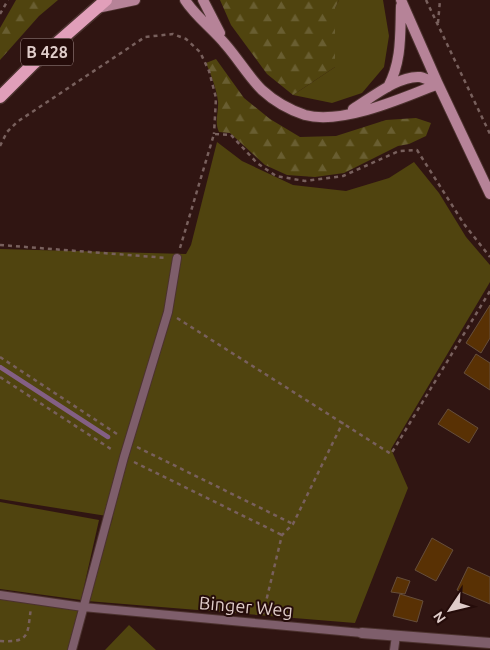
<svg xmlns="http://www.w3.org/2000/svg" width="490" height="650" viewBox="0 0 490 650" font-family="Ubuntu,sans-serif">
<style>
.green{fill:#50440f}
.forest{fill:url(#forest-firs)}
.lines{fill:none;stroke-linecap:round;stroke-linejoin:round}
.stream{stroke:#835f84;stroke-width:4.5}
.building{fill:#593104;stroke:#664e3b}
.lane-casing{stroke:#4c322f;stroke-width:10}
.street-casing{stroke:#4c322f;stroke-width:12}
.secondary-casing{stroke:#4c322f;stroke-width:12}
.primary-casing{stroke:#4c322f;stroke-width:15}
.path{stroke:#78605d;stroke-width:2.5;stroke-dasharray:4 4;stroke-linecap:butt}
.lane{stroke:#7e5e6b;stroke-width:8}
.street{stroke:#7e5e6b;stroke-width:10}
.secondary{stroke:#b68398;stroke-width:10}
.primary{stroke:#e19fba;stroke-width:12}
.labels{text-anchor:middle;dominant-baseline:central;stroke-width:4;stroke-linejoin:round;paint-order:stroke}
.shield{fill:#250c0a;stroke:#a79290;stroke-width:1}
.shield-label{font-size:16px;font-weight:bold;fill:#dfccc9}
.street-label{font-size:18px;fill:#dfccc9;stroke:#250c0a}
</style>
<defs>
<pattern id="forest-firs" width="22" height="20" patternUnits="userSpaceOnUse" patternTransform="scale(1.25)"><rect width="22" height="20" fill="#50440f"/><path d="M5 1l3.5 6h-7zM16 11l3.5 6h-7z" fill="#695e31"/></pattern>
</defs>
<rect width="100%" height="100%" fill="#301512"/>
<path class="green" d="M339 0H383L389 36 384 67 362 93 332 103 293 95 335 67V8Z
M217 142 242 161 293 185 346 191 389 178 414 162 439 193 466 237 490 265V282L391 449 408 488 355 623 87 601 113 517 0 499V249L186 254 191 245Z
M0 502 99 520 81 600 0 589Z
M0 595 83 607 72 650H0Z
M129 625 156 650H105Z"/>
<path class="forest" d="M16 0H58L39 16 0 60V28Z
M220 0H339L335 8V67L293 95 267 74 231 25Z
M216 59 244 98 270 119 300 137 336 136 386 120 416 118 431 123 426 136 409 144 398 146 344 173 315 177 287 175 265 165 230 133 219 132C214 122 219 111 218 101 216 87 211 75 206 63Z"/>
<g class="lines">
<path class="stream" d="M0 367 108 437"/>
</g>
<path class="building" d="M490 305V338L481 353 466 343Z
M476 354 490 363V390L464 373Z
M448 409 478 428 469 443 438 424Z
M432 538 453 550 436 581 415 570Z
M468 567 490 577V604L457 590Z
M397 577 410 581 405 594 391 592Z
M400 594 423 601 417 622 393 616Z"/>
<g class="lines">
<g class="lane-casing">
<path id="lane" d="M0 595 83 607 362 633
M72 650 124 457 168 312 177 258
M394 650 396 636"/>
</g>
<g class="street-casing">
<path id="street" d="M362 633 490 643"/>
</g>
<g class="secondary-casing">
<path id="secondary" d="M185 0C196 17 213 29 226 45 239 60 248 76 262 90 274 101 290 110 305 115 342 125 403 98 438 84
M203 0 220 33
M401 0 438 84 490 194
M97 8 135 0
M388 87C402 61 400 35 401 6
M353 109C371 98 399 75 420 77 426 78 432 82 438 84"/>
</g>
<g class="primary-casing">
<path id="primary" d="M0 97 33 64 106 0"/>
</g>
<path class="path" d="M426 0 490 134
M0 14 8 0
M438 23 440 0
M0 146 7 132 17 122 145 37 173 34 186 39 200 52 209 71 216 98 214 134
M0 245 167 258
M180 248 214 134 231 135 257 163 276 176 305 181 343 176 399 151 417 150 464 224 490 257
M177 318 391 454 490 291
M0 357 120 436
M0 377 114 451
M137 447 293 524
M134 462 282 535
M263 614 282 535 293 524 343 422
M0 641C31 643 27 634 31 608"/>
<use href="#lane" class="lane"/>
<use href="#street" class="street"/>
<use href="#secondary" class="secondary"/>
<use href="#primary" class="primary"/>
</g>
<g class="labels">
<rect class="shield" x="21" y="38.5" width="52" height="27" rx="4"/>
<g class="shield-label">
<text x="47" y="52">B 428</text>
</g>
<g class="street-label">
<text transform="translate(246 606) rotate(5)">Binger Weg</text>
</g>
</g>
<g transform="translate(450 610) rotate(235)" stroke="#250c0a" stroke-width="4" paint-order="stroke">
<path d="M0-4L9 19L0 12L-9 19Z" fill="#dfccc9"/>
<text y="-8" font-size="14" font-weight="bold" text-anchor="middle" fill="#dfccc9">N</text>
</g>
</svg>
